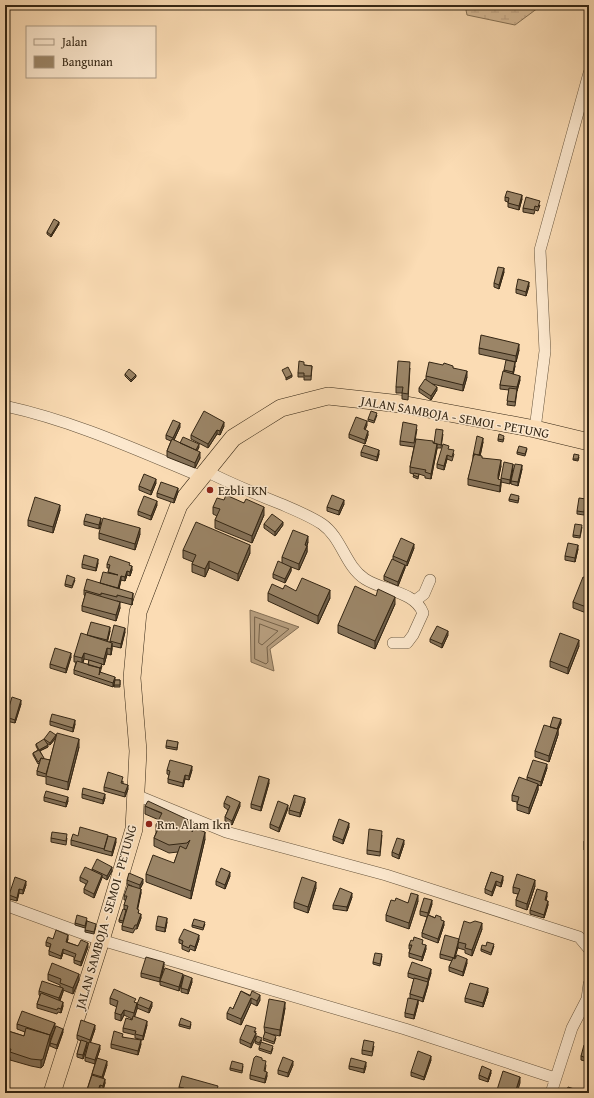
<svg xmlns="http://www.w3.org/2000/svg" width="594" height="1098" viewBox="0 0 594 1098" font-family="'Gentium Book Plus',serif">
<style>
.wetland{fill:url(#wetland-marsh);stroke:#867256}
.water{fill:#b79e7e;stroke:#836e54}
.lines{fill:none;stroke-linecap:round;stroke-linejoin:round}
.shore{stroke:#766249;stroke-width:1}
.minor-casing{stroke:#66543c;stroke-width:12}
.highway-casing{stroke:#342614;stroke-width:18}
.minor{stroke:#fce8ce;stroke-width:11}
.highway{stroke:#fbdcb4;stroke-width:17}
.wall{fill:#857259;stroke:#342614;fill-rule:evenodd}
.shaded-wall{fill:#6c5d48;stroke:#342614}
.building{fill:#9b8567;stroke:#342614}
.poi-dot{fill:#8f2418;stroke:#fce8ce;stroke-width:1.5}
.labels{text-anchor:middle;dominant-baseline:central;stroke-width:3;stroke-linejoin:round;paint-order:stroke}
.street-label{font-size:13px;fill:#342614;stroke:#fce8ce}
.poi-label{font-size:13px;fill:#342614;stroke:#fce8ce;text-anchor:start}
</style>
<defs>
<pattern id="wetland-marsh" width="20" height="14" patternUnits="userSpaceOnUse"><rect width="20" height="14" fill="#d9bd99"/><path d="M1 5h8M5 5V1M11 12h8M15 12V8" fill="none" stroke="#bba283"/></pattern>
</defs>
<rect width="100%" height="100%" fill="#fbdcb4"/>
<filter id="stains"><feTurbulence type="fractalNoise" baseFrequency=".005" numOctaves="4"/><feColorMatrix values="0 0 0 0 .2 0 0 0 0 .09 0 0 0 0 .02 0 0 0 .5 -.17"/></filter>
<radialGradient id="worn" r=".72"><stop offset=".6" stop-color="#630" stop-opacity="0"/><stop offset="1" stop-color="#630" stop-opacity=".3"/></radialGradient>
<path class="wetland" d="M465 5H542L515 25 467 15Z"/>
<path class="water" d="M250 610 299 627 270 649 274 671 251 662Z"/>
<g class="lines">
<path class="shore" d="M255 617 289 629 267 647 268 662 266 664 255 659Z
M260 624 278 631 262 645 259 643Z"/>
<g class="minor-casing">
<path id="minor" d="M5 406C74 421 137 450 202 477
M535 429 545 351 540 250 589 73
M206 471C231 484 256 494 281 504 295 510 310 516 322 524 342 538 345 566 365 579 383 591 415 591 423 613L413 635 407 643H393
M416 600 424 594 430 580
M136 795 226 832 386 875 579 937 589 949
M5 905 101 940 405 1029 555 1078
M551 1093 572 1028 587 999 589 984"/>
</g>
<g class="highway-casing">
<path id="highway" d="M52 1093 101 940 134 829 138 751 132 678 138 612 179 505 233 438 281 408 328 396 401 404 535 429 589 442"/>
</g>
<use href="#minor" class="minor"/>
<use href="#highway" class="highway"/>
</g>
<path class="wall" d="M505 197 522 199 519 210 508 207V202L505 201Z
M540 205 538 211 535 210 534 214 523 212V208Z
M59 224 51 237 47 234V232Z
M504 272 499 289 494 287V283Z
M529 286 526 296 516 293V289Z
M479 348 519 350 516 362 479 354Z
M304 365 312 366 311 380H304V377H298V373Z
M515 366 513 374 520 380 517 391 515 406 507 405 509 390 500 389V385L504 370Z
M410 368 408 400 402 399V393H396V387Z
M453 368 467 377 463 391 432 384 437 390 431 400 419 392V388L426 380V376Z
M125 374 136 377 131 382 125 376Z
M377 415 374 423 368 421V419Z
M367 425 365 429 368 435 365 444 349 438V434Z
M224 426 220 435 217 434 208 448 191 439V435Z
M180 427 174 440 180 443 199 447 197 451 200 458 195 468 167 457V451L171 441 166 439V435Z
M417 429 415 441 433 443 443 434 441 448H437L431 479 425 478V476L419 474 418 479 413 477 414 474 410 473V467L414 447 400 445V441Z
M504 438 503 442 498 441V439Z
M483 442 480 456 482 458 501 466 498 479 501 480V478L513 468 510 484 501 482 500 492 468 485V479L473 460V456Z
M449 449 454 454 452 461 447 459 444 470 437 468V464Z
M527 449 525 456 517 454V452Z
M361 452 379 454 377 461 361 456Z
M579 457 578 461 573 460V459Z
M522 469 518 486 511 484V481Z
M156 483 151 495 139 490V486Z
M178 492 174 503 157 497V493Z
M519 498 518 503 509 501V499Z
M224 500 244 503 264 515 252 543 215 528V520L217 516 213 514V507Z
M586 503 584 515 577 514V511Z
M344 504 339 515 327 511V507Z
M157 505 151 520 138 515V511Z
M60 510 53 533 28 526V520Z
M84 521 101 522 99 529 84 525Z
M264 524 283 525 275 536 264 528Z
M582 527 580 538 573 537V535Z
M99 533 140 534 135 550 99 539Z
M308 542 307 546V552L299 570 291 567V571L285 583 273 578V574L282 563V557Z
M414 548 407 566 405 565V568L398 586 384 580V576L393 560V556Z
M578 549 575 562 565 560V556Z
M183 550 250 553 238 581 209 568 205 577 192 572V564L193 562 183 558Z
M98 563 96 571 82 568V564Z
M107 564 130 566 132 570 130 576 127 575 125 581 121 580 119 589 133 599 132 605 117 601 120 608 116 621 82 611V606L85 596 84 595V590L100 583 108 573 109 568H107Z
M589 579V614L573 608V602Z
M75 580 72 588 65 586V584Z
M283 589 296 591 330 598 318 624 268 601V593Z
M376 596 395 604 375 649 338 633V625Z
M110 631 107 642H110V641L125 632 121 648 112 646V649L111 655 107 654 104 665 91 661 102 666 100 673 115 680H120V687H114L115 682 113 687 74 674V670L76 662H74V656L87 635ZM84 659 89 660 88 665 83 663Z
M448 635 442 648 430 642V639Z
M579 646 568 674 550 667V661Z
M71 657 66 673 50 668V664Z
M21 704 15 723 6 721V717Z
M50 721 75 724 73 732 50 725Z
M561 723 558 730V735L549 762 535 757V751L550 727Z
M56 735 79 747 68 790 46 784V777L37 775V771L40 762 38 764 33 755V753L38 750 36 746V744ZM56 738 50 760 44 759 40 751 48 747 46 743 50 745Z
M178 742 177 750 166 748V746Z
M547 768 541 786 538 785V790L529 814 517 810V802L512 801V795L527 780V777Z
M167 770H192L189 780 185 779 183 787 168 783V779L169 775 167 774Z
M123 781V783L128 789 125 797 104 791V787Z
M269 783 261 811 251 808V804Z
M82 794 105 798 103 804 82 798Z
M44 797 68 801 66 807 44 801Z
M305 802 300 817 289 814V810Z
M224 803 240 806 232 825 225 821V817L228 810 224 807Z
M145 806 195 828 205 839 191 899 146 882V874L174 863 178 852 169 853 154 846V838L156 833V825L159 820 145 814Z
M288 808 279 832 270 828V824Z
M349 827 343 844 333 840V836Z
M589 831V852L584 850V842Z
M382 835 380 856 367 854V850Z
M108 837 116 842 112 856 71 845V840Z
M51 838H67L66 845 51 842Z
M404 844 399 859 392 856V852Z
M92 869 112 871 107 880 102 877 94 898 84 893V889L86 884 80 881V877L92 870Z
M491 872 503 880 501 887 496 885 492 896 485 893V889Z
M230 876 225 889 216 885V881Z
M127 880 143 883 140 889 141 893 137 909 141 918 137 929H135L133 933 122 930V926L123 923 119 922V920L127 910 124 909V905L126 900H124V896L132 886 127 884Z
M26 885 23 894 19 893 17 901 9 899V895Z
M535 886 527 910 516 906V900L518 894 513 893V887Z
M316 888 308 913 294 908V902Z
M547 896 546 900 548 905 544 918 530 914V910Z
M352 897 347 911 333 909V905Z
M395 901 408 903 418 901 409 929 386 921V915Z
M432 904 428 915 441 920 444 925 438 943 422 937V933L427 917 420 915V911Z
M87 920 85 928 75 925V923Z
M167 922 165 932 156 930V926Z
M205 924 203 930 192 927V925Z
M96 926 94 934 85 932V930Z
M482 929 472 956 465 953V950L458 948V947L454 959 467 963 463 976 449 971V967L452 961 440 958V954L459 939Z
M53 939H68L67 942 78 946 88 947 81 966 74 963V957L63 953 61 959 49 955V951L50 947 46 946V942Z
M179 939H199L195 951 190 949 189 952 182 949V944L179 943Z
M423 944 426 949 422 961 409 957V953L410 949H409V945Z
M486 946H494L491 955 481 951V949Z
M382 956 380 966 373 964V962Z
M164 966 160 982 141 977V973Z
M408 973H431L428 983V985L423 1002 418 1000V1004L414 1019 405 1017V1013L410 998V994L414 979 408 977Z
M48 974 79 980 73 994 63 990V992L60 1001 63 1006 61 1013 58 1012 57 1014 37 1008V1004L40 996 39 995V991L60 987V985L48 980Z
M183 978 179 991 160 985V981Z
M192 982 188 994 181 992V988Z
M241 991 260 1000 257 1006 251 1003 241 1025 227 1019V1013L233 1009Z
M488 992 483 1007 465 1002V998Z
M110 998 136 1003 137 1009 134 1017 147 1025 143 1040 135 1038V1035L123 1032V1028L132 1020V1019L124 1015 121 1021 115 1019V1013L117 1007 110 1004Z
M137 1004 152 1006 149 1013 137 1008Z
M285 1008 280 1036 270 1034 276 1038 274 1044 263 1040 265 1033 264 1027Z
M17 1024 55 1029 50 1040V1042L63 1032 57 1049 50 1046V1043L43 1066 41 1068 31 1066 10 1060V1057L5 1055V1030L24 1036 25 1032 17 1029Z
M179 1024H191L190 1029 179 1026Z
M589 1027V1038H587V1034Z
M95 1029 90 1043 100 1049 97 1058 107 1065 103 1078 105 1083 103 1090 100 1089 99 1093H86L95 1064 85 1061V1057L89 1043H87V1046L83 1059 77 1057V1054L81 1041 77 1039V1035Z
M256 1031 251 1048 240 1043V1039Z
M123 1037 141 1044 138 1055 111 1048V1044Z
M262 1040 259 1045 255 1043V1041Z
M374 1046 372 1056 362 1054V1050Z
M589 1046V1062L581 1060V1056Z
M259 1048H273L271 1054 259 1050Z
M262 1060 266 1065 265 1072 267 1076 265 1083 250 1079V1075Z
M431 1060 424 1080 411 1076V1072Z
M293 1065 288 1077 278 1074V1070Z
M243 1066 242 1073 230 1070V1068Z
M349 1066H366L364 1073 349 1069Z
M491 1073 488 1082 479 1079V1075Z
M179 1087 218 1092V1093H179Z"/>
<path class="shaded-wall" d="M522 195V199L519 210V206Z
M59 222V224L51 237V235Z
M504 268V272L499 289V285Z
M529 282V286L526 296V292Z
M519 344V350L516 362V356Z
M515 362V366L513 376V372Z
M467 371V377L463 391V385Z
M136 375V377L131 382V380Z
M292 375V377L286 380V378Z
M520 376V380L517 391V387Z
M437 387V390L431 400V396Z
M367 421V425L364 433V429Z
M224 422V426L220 435V431Z
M180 423V427L173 442V438Z
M217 430V434L208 448V444Z
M368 431V435L365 444V440Z
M483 438V442L479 461V457Z
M199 444V447L195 455V451Z
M437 444V449L431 479V474Z
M379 450V454L377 461V457Z
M200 452V458L195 468V463Z
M447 455V459L444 470V466Z
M501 460V466L498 481V475Z
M513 464V468L510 484V480Z
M522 465V469L518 486V482Z
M156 479V483L151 495V491Z
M501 480V486L500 492V486Z
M178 488V492L174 503V499Z
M344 500V504L339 515V511Z
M157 501V505L151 520V516Z
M60 505V510L53 533V527Z
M264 507V515L252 543V536Z
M101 518V522L99 529V525Z
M283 522V525L275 536V532Z
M140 528V534L135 550V544Z
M308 536V542L305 551V545Z
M414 544V548L407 566V562Z
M250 545V553L238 581V574Z
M578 545V549L575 562V558Z
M307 546V552L299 570V564Z
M98 559V563L96 571V568Z
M209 561V568L205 577V569Z
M405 565V568L398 586V582Z
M132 566V570L130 576V572Z
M291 567V571L285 583V579Z
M127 571V575L125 581V577Z
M121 576V580L118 592V588Z
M330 590V598L318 624V616Z
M133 593V599L132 605V599Z
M395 597V604L375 649V641Z
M120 602V608L116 621V615Z
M110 627V631L107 644V640Z
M125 628V632L121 648V644Z
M448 631V635L442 648V644Z
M579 640V646L568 674V668Z
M112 643V649L111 655V649Z
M107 648V654L104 665V659Z
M71 653V657L66 673V669Z
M84 653V659L82 664V658Z
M115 677V681L113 687V683Z
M21 700V704L15 723V720Z
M561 719V723L558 730V735L549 762V756Z
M75 720V724L73 732V728Z
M56 735V737L50 745V743Z
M79 739V747L68 790V782Z
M48 745V747L39 751V750Z
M547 764V768L541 786V782Z
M192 766V770L189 780V776Z
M185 775V779L183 787V783Z
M269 779V783L261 811V807Z
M538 784V790L529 814V808Z
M128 785V789L125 797V793Z
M105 794V798L103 804V800Z
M68 797V801L66 807V803Z
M305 798V802L300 817V813Z
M240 802V806L232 825V821Z
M288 805V808L279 832V828Z
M349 823V827L343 844V840Z
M205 832V839L191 899V891Z
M116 838V842L112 856V852Z
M404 840V844L399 859V855Z
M112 867V871L107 880V876Z
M230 872V876L225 889V885Z
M102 875V878L94 898V894Z
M503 876V880L501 887V883Z
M143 879V883L140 889V885Z
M535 880V886L527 910V904Z
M26 881V885L23 894V890Z
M496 881V885L492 896V892Z
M316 882V888L308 913V907Z
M19 889V893L17 901V898Z
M141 889V893L137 913V909Z
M547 892V896L545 904V900Z
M352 893V897L347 911V907Z
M418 895V901L409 929V923Z
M432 900V904L428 917V913Z
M548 901V905L544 918V915Z
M141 914V918L137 929V925Z
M167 918V922L165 932V928Z
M444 921V925L438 943V939Z
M482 923V929L472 956V950Z
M68 935V939L66 946V942Z
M199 935V939L195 951V947Z
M88 943V947L81 966V962Z
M458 943V947L454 962V958Z
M426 945V949L422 961V957Z
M63 949V953L61 959V956Z
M467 959V963L463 976V972Z
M164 962V966L160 982V978Z
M431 969V973L428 983V985L423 1002V998L428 982V979Z
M79 974V980L73 994V988Z
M183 974V978L179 991V987Z
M192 978V982L188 994V990Z
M63 988V992L59 1002V998Z
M488 988V992L483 1007V1003Z
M260 995V1000L257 1006V1001Z
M251 998V1003L241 1025V1019Z
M418 1000V1004L414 1019V1015Z
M63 1002V1006L61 1013V1009Z
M152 1002V1006L149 1013V1009Z
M285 1002V1008L280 1036V1030Z
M137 1003V1009L134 1019V1013Z
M124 1010V1015L121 1021V1015Z
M147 1021V1025L143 1040V1036Z
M55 1023V1029L50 1040V1043L43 1066 41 1068V1060Z
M95 1025V1029L90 1044V1040Z
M63 1029V1032L57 1049V1045Z
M256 1033V1037L251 1048V1044Z
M141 1040V1044L138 1055V1051Z
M87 1042V1046L83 1059V1055Z
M100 1045V1049L95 1064V1060Z
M431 1056V1060L424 1080V1077Z
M107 1061V1065L102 1081V1077Z
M293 1061V1065L288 1077V1073Z
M366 1062V1066L364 1073V1069Z
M491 1070V1073L488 1082V1079Z
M267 1072V1076L265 1083V1079Z
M520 1077V1083L517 1093H515Z
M105 1079V1083L103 1090V1086Z
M100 1085V1089L99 1093H97Z"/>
<path class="building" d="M507 191 522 195 519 206 508 203 509 198 505 197Z
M526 197 540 201 538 207 535 206 534 210 523 208Z
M54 219 59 222 51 235 47 232Z
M498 267 504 268 499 285 494 283Z
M518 279 529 282 526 292 516 289Z
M481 335 519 344 516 356 479 348Z
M506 360 515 362 513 372 504 370Z
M299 361 304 362V365L312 366 311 376H304V373H298Z
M398 361 410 362 408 394 402 393 403 387H396Z
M429 362 443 365 444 363 453 366V368L467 371 463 385 426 376Z
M288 367 292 375 286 378 282 370Z
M129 369 136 375 131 380 125 374Z
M503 371 520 376 517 387 500 385Z
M425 379 437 387 431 396 419 388Z
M509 388 517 389 515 402 507 401Z
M204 411 224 422 220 431 217 430 208 444 191 435Z
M371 411 377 413 374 421 368 419Z
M356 417 367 421 364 429 368 431 365 440 349 434Z
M173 420 180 423 173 438 166 435Z
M403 422 417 425 414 443 400 441Z
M436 429 443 430 441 445 434 443Z
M499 434 504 436 503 440 498 439Z
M477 436 483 438 479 455 474 454V456H473Z
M183 437 199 444 196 450 180 443Z
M172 439 200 452 195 463 167 451Z
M416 439 433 441V443L437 444 431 474 425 472 426 470 410 467Z
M443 444 449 446 448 449 454 450 452 457 447 455 444 466 437 464Z
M364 445 379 450 377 457 361 452Z
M519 446 527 448 525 454 517 452Z
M474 454 482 456V458L501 460 498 475V479L501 480 500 486 468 479Z
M574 454 579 455 578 459H573Z
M504 462 513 464 510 480 501 478Z
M515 464 522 465 518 482 511 481Z
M414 473 419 474 418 477 413 475Z
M144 474 156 479 151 491 139 486Z
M161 482 178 488 174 499 157 493Z
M511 494 519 496 518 501 509 499Z
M226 495 244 503 246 499 264 507 252 536 215 520 220 509 213 507 217 498 224 500Z
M332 495 344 500 339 511 327 507Z
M144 496 157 501 151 516 138 511Z
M35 497 60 505 53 527 28 520Z
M579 498 586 499 584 512 577 511Z
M86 514 101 518 99 525 84 521Z
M272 514 283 522 275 532 264 524Z
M103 518 140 528 135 544 99 533Z
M196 522 250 545 238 574 209 561 205 569 192 564 196 555 183 550Z
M575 524 582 525 580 536 573 535Z
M293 530 308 536 305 545 307 546 299 564 282 557Z
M401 538 414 544 407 562 393 556Z
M568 543 578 545 575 558 565 556Z
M84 555 98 559 96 568 82 564Z
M110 556 130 563 129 565 132 566 130 572 127 571 125 577 121 576 118 588 100 583 103 572 118 575 108 572 110 565 107 564Z
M392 559 405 565 398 582 384 576Z
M278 561 291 567 285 579 273 574Z
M67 575 75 578 72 586 65 584Z
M583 577 589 579V608L573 602Z
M302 578 330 590 318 616 268 593 272 584 283 589 285 585 296 591Z
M87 579 133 593 132 599 117 595V597L101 593V595L84 590Z
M355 586 376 596 378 589 395 597 375 641 338 625Z
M86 592 120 602 116 615 82 606Z
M91 622 110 627 107 640 87 635Z
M114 625 125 628 121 644 110 641Z
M437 626 448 631 442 644 430 639Z
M81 633 112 643 111 649 107 648 104 659 84 653 82 658 74 656Z
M560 633 579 640 568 668 550 661Z
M55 648 71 653 66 669 50 664Z
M89 660 102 664 100 669V668L88 665Z
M77 661 100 668 99 675 100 672 115 677 113 683 74 670Z
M115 680H120V685H114Z
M12 697 21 700 15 720 6 717Z
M52 714 75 720 73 728 50 721Z
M553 717 561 719 557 729 550 727Z
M544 725 558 729 549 756 535 751Z
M50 731 56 735 50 743 44 739Z
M57 733 79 739 68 782 46 776Z
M44 739 48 745 39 750 36 744Z
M167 740 178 742 177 748 166 746Z
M39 750 44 758 43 759 41 758 40 760 38 762 33 753Z
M41 758 50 760 46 774 37 771Z
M170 760 192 766 189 776 185 775 183 783 168 779 170 771 167 770Z
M533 760 547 764 541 782 527 777Z
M108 772 123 777 121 783 128 785 125 793 104 787Z
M259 776 269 779 261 807 251 804Z
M519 777 538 784 529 808 517 804 519 797 512 795Z
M83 788 105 794 103 800 82 794Z
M46 791 68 797 66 803 44 797Z
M294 795 305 798 300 813 289 810Z
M227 796 240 802 232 821 225 817 230 806 224 803Z
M148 801 195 823 192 832 194 828 205 832 191 891 146 874 153 855 174 863 180 846 186 849 190 840 187 843 169 845 154 838 159 827 156 825 162 813 145 806Z
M278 801 288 805 279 828 270 824Z
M339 819 349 823 343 840 333 836Z
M80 827 108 835 104 849 71 840 73 834 78 836Z
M369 829 382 831 380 852 367 850Z
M589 831V844L584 842Z
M52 832 67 834 66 841 51 838Z
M108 836 116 838 112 852 104 850Z
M397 838 404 840 399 855 392 852Z
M97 859 112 867 107 876 92 869Z
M85 867 102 875 94 894 84 889 88 881 80 877Z
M221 868 230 872 225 885 216 881Z
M491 872 503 876 501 883 496 881 492 892 485 889Z
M129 873 143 879 140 885 127 880Z
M517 874 535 880 527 904 516 900 520 889 513 887Z
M15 877 26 881 23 890 19 889 17 898 9 895Z
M302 877 316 882 308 907 294 902Z
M128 885 141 889 137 909 139 910 138 913 141 914 137 925H135L133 929 122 926 128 906 124 905 127 896H124Z
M340 888 352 893 347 907 333 905Z
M537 889 547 892 545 900 548 901 544 915 530 910Z
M411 893 418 895 409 923 386 915 391 900 395 901 396 898 408 903Z
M424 898 432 900 428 913 420 911Z
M123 909 126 910 123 921 119 920Z
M77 915 87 918 85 926 75 923Z
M428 915 435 918 436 915 441 917V920L444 921 438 939 422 933Z
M158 916 167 918 165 928 156 926Z
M194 919 205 922 203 928 192 925Z
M87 921 96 924 94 932 85 930Z
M464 921 470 923 475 921 482 923 472 950 465 948 466 944 458 942Z
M184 929 199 935 195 947 190 945 189 948 182 945 183 941 179 939Z
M56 930 68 935 66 942 78 946 81 940 88 943 81 962 74 960 76 954 63 949 61 956 49 951 51 944 46 942 48 937 53 939Z
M445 935 459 939 454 958 440 954Z
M414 937 423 940 422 944 426 945 422 957 409 953 412 945H409L411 940 413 941Z
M487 942 494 944 491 953 481 949 482 945 486 946Z
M375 953 382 954 380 964 373 962Z
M457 955 467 959 463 972 449 967 453 958 455 959Z
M146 957 164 962 160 978 141 973Z
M412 962 431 969 428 979 408 973Z
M52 963 79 974 73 988 60 983 61 979 48 974Z
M165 968 183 974 179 987 160 981Z
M184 975 192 978 188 990 181 988Z
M414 978 428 982 423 998 410 994Z
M42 981 63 988 59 998 39 991Z
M470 983 488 988 483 1003 465 998Z
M114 989 136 999 134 1002 137 1003 134 1013 124 1010 121 1015 115 1013 118 1001 110 998Z
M241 991 250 996 252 991 260 995 257 1001 251 998 241 1019 227 1013 230 1007 233 1009Z
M41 993 63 1002 61 1009 58 1008 57 1010 37 1004Z
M140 997 152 1002 149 1009 137 1004Z
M408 998 418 1000 414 1015 405 1013Z
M269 999 285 1002 280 1030 264 1027Z
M22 1011 55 1023 50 1035 17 1024Z
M133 1016 147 1021 143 1036 135 1034 136 1031 123 1028 126 1018 132 1020Z
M181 1018 191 1022 190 1027 179 1024Z
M81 1020 95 1025 90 1040 77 1035Z
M246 1025 256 1028 254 1032 256 1033 251 1044 240 1039Z
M56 1026 63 1029 57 1045 50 1043Z
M589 1027V1034H587Z
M26 1028 50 1035 43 1059 41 1060 31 1059 10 1052 11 1049 5 1048V1030L24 1036Z
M114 1031 123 1034 122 1037 141 1040 138 1051 111 1044Z
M265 1032 276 1036 274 1042 263 1038Z
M257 1036 262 1038 259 1043 255 1041Z
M81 1040 87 1042 83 1055 77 1054Z
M364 1040 374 1042 372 1052 362 1050Z
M89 1042 100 1045 95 1060 85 1057Z
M261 1042 273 1046 271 1052 259 1048Z
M584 1045 589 1046V1059L581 1056Z
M418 1051 431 1056 424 1077 411 1072Z
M256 1056 262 1058V1060L266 1061 264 1071 267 1072 265 1079 250 1075 254 1058Z
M283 1057 293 1061 288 1073 278 1070Z
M97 1058 107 1061 102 1077 92 1074Z
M351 1058 366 1062 364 1069 349 1066Z
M232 1061 243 1064 242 1071 230 1068Z
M482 1066 491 1070 488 1079 479 1075Z
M503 1071 520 1077 515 1093H496Z
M92 1075 105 1079 103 1086 100 1085 97 1093H86Z
M182 1076 218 1086 216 1093H182L184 1088 179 1087Z
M568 1087 587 1093H566Z"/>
<g class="poi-dot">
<circle cx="210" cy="490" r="4"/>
<circle cx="149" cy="824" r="4"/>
</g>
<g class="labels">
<g class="street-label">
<text transform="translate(455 417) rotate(10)">JALAN SAMBOJA - SEMOI - PETUNG</text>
<text transform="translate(106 917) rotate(-74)">JALAN SAMBOJA - SEMOI - PETUNG</text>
</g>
<g class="poi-label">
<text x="218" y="490">Ezbli IKN</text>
<text x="157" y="824">Rm. Alam Ikn</text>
</g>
</g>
<rect width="594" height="1098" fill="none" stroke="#fbdcb4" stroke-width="20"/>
<rect x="6" y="6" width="582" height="1086" fill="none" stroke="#342614" stroke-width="2"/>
<rect x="10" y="10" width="574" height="1078" fill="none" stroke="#342614"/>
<rect x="26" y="26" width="130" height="52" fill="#fce8ce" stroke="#ac9a84"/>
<rect x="34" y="39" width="20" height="6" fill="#fce8ce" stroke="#ac9a84"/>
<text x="62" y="46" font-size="12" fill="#342614">Jalan</text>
<rect x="34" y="56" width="20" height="12" fill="#9b8567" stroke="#ac9a84"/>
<text x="62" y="66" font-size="12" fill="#342614">Bangunan</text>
<rect width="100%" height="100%" filter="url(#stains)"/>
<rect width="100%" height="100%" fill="url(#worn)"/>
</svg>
